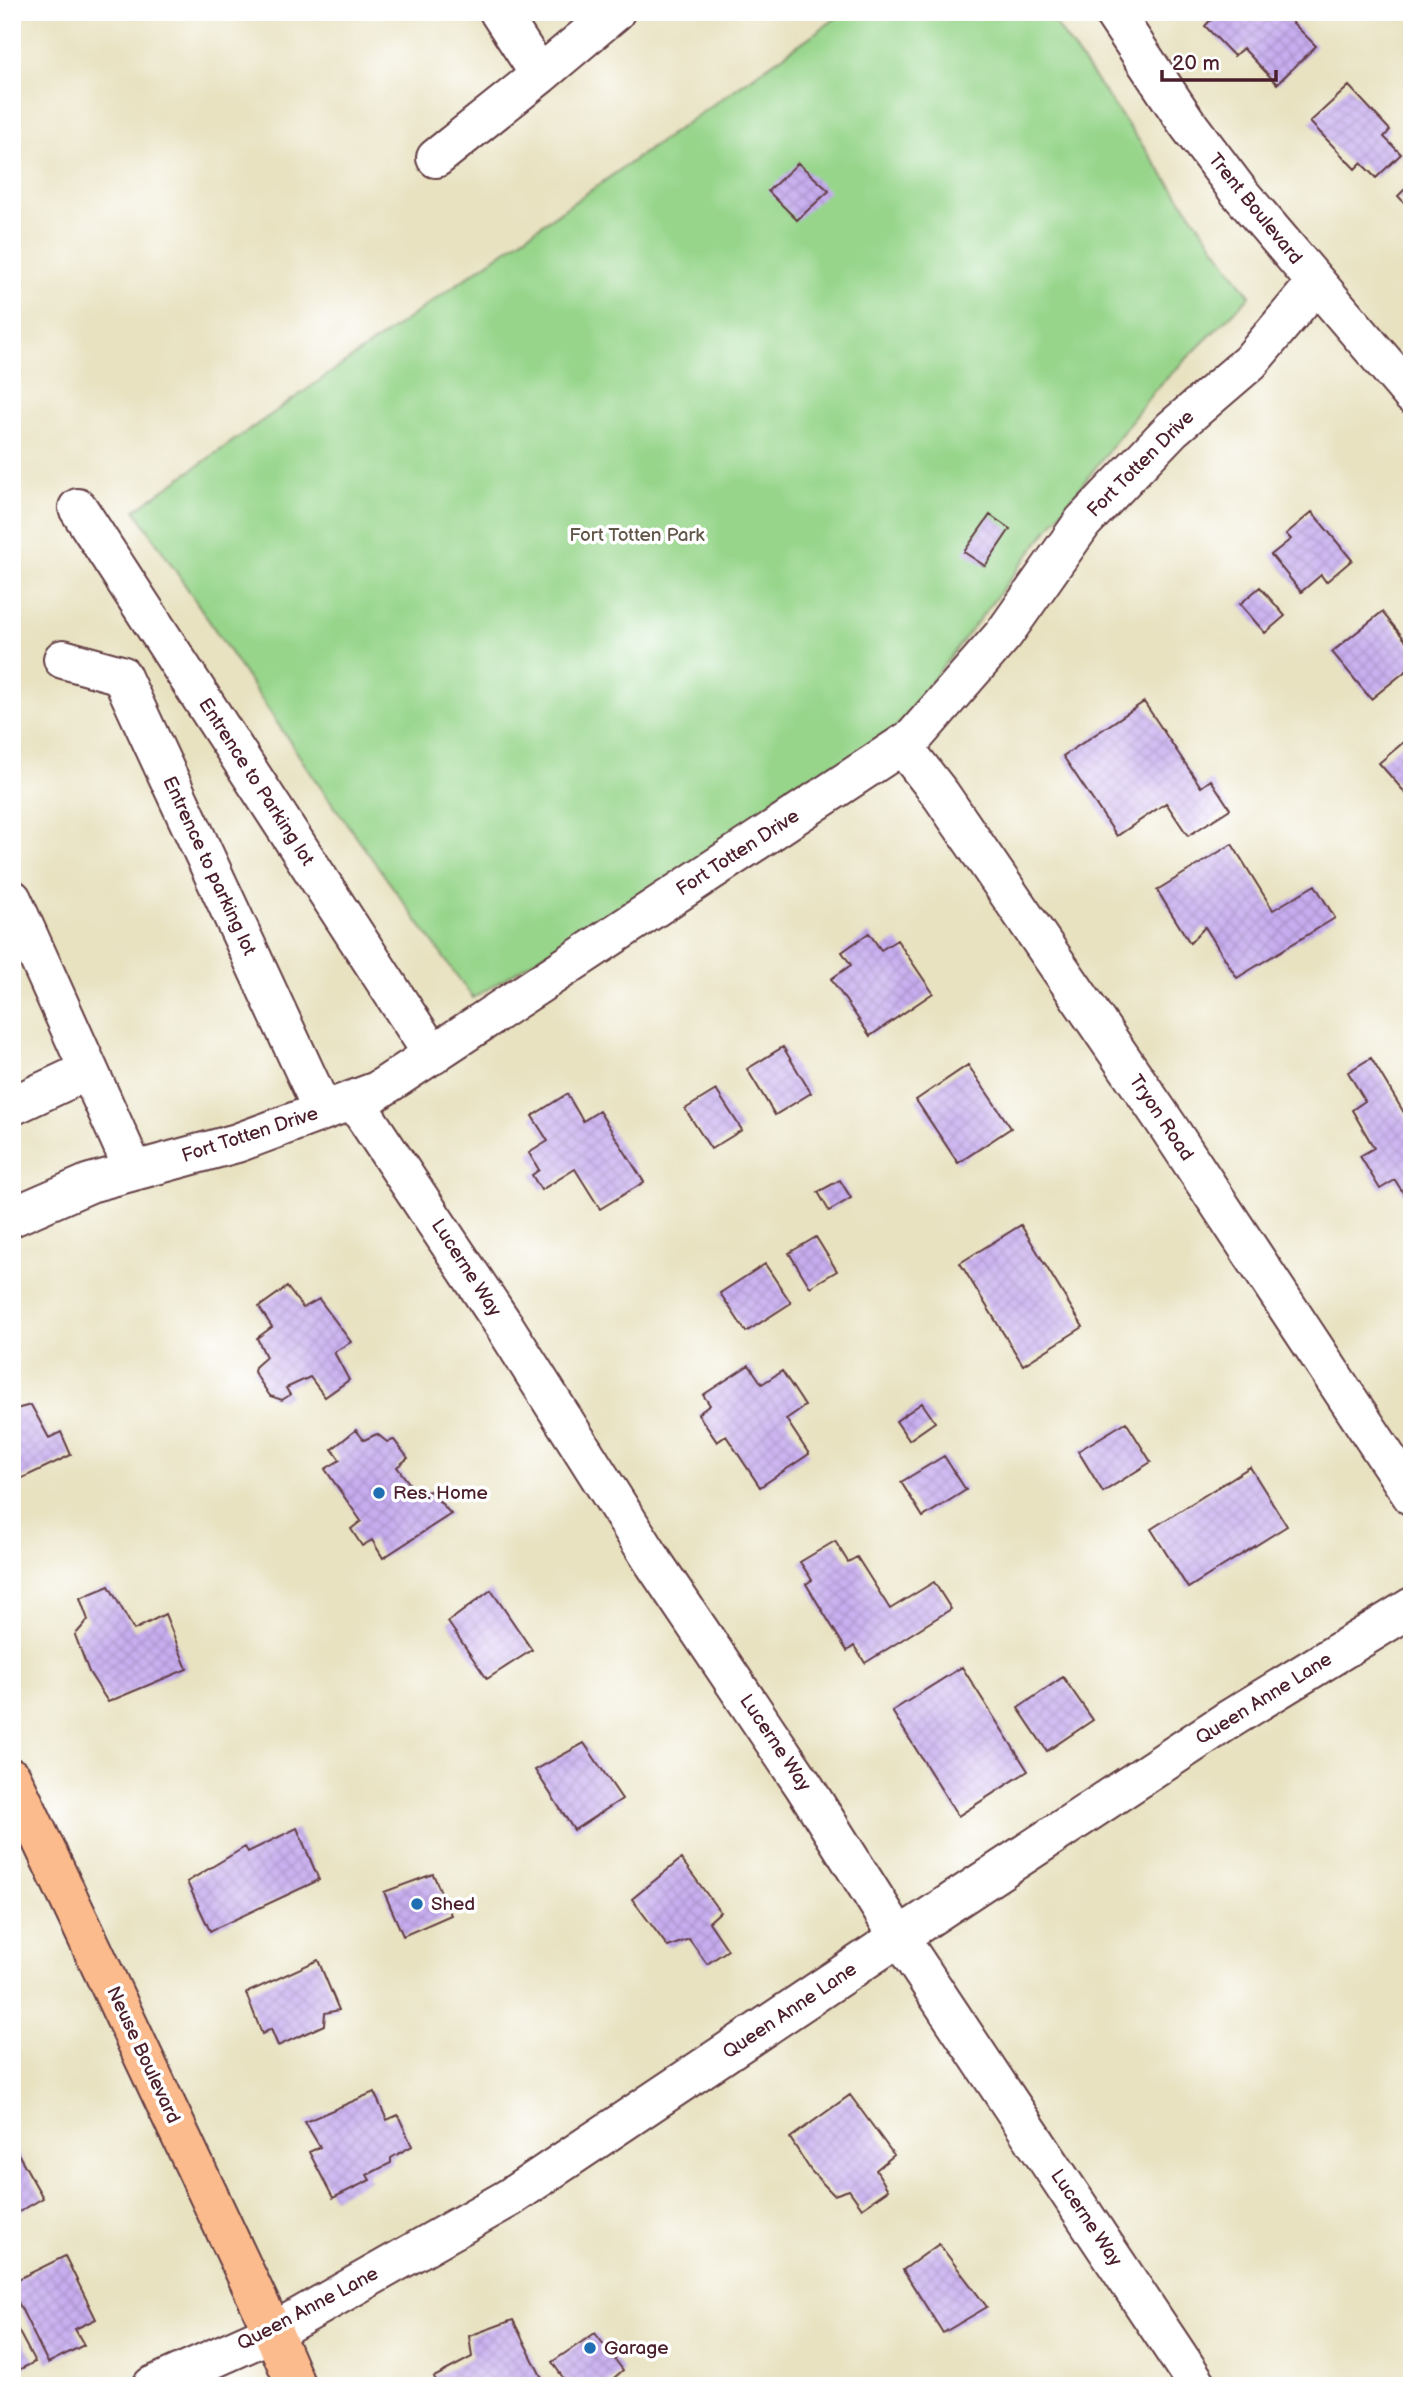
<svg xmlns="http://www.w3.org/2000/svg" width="1424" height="2398" viewBox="0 0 1424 2398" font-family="'Balsamiq Sans',sans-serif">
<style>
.green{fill:#97d58b;stroke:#707a5b;stroke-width:2}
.building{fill:url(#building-cross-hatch)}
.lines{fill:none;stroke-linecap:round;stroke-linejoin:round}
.minor-casing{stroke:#623c42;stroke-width:42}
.major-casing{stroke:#623c42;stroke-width:42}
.minor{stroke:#fff;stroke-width:38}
.major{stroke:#fbbb8d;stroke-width:38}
.poi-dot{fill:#1f6fb2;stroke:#fff;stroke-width:2.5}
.labels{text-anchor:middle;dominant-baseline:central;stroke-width:7;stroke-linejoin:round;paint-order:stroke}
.street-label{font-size:19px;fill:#4a1f2b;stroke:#fff}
.park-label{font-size:19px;fill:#615648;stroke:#fff}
.poi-label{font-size:19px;fill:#4a1f2b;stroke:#fff;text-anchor:start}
</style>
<defs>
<pattern id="building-cross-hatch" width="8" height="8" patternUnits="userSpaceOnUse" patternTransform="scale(1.75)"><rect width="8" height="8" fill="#c7adef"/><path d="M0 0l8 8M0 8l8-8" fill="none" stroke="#ac94cd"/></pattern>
</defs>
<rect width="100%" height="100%" fill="#fff"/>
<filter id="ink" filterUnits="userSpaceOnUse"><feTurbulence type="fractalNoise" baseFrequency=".0143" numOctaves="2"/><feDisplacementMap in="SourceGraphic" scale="14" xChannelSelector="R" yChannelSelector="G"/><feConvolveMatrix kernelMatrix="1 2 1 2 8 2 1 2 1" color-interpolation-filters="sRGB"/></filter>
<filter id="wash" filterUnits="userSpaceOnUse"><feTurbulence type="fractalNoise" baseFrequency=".00686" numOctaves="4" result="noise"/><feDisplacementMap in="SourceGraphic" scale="28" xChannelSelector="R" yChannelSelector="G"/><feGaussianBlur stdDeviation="1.57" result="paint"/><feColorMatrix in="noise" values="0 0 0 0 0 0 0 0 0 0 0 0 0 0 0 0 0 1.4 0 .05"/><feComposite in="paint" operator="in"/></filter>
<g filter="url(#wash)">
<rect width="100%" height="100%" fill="#e8e2c1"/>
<path class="green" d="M845 12H1047L1250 296 1154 391 896 728 797 799 473 998 316 781 135 510Z"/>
<g id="blocks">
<path class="building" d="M1218 12H1282L1316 46 1277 84 1243 48 1234 56 1205 26Z
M1349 86 1390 130 1384 137 1401 154 1376 178 1361 163 1355 169 1310 122Z
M798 163 829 191 797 220 768 191Z
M1412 182V211L1398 196Z
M1312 512 1352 560 1326 582 1321 575 1301 592 1271 555 1291 539 1286 534Z
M990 515 1010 529 985 566 964 552Z
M1260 587 1285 616 1265 633 1240 604Z
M1382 612 1412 648V666L1371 699 1332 652Z
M1144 702 1201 787 1211 780 1230 809 1188 836 1166 803 1117 836 1063 756Z
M1412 735V792L1408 796 1379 763Z
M1232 844 1273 910 1315 885 1335 918 1237 978 1205 927 1190 943 1157 890Z
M869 933 881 950 897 940 933 993 870 1036 831 979 851 965 842 952Z
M783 1047 811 1093 775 1115 747 1069Z
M1371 1058 1412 1126V1207L1395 1180 1380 1189 1360 1156 1374 1148 1352 1110 1365 1101 1348 1072Z
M968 1065 1011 1128 958 1163 916 1100Z
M716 1090 742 1130 711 1149 685 1109Z
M567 1094 583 1121 599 1111 644 1182 600 1209 575 1169 541 1190 532 1175 539 1170 529 1153 548 1141 532 1116Z
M840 1180 851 1198 829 1211 818 1192Z
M1021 1225 1083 1327 1023 1365 960 1263Z
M816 1237 837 1271 810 1287 789 1253Z
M765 1264 791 1303 746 1332 720 1293Z
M287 1287 303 1308 319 1299 351 1342 334 1352 349 1380 325 1397 310 1377 286 1388 290 1395 282 1400 270 1396 254 1372 255 1367 266 1357 257 1338 272 1327 259 1307Z
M749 1365 762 1384 782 1371 805 1406 786 1419 809 1454 760 1487 726 1436 717 1442 698 1414 710 1405 703 1395Z
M922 1403 935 1422 909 1440 896 1421Z
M31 1405 49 1438 61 1432 71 1455 12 1483V1410Z
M1126 1422 1151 1462 1103 1492 1078 1451Z
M356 1430 364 1440 377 1434 387 1442 394 1440 408 1458 397 1467 418 1495 430 1491 451 1514 383 1558 372 1540 362 1546 351 1529 361 1521 325 1469 340 1460 332 1449Z
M944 1456 966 1490 923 1517 901 1482Z
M1250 1467 1287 1526 1188 1588 1151 1529Z
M835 1541 848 1562 857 1557 890 1609 934 1582 951 1609 865 1663 854 1646 847 1651 806 1584 812 1580 800 1562Z
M109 1586 134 1630 165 1614 187 1669 108 1702 89 1672 75 1635 88 1620 80 1598Z
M491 1590 532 1650 487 1679 448 1622Z
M962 1667 1028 1771 958 1816 892 1711Z
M1063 1677 1093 1720 1047 1751 1018 1708Z
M584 1743 622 1799 574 1830 535 1770Z
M297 1828 319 1880 210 1931 187 1882 245 1847 248 1852Z
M681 1859 720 1912 709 1922 728 1950 707 1964 689 1939 668 1947 632 1899Z
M433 1874 451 1915 403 1936 384 1892Z
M318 1960 339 2010 325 2013 324 2025 278 2046 271 2029 262 2034 246 1993Z
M374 2092 387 2120 398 2115 412 2146 391 2158V2163L367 2175 370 2180 333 2198 309 2152 320 2147 305 2122Z
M850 2095 894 2155 876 2170 888 2190 862 2208 849 2190 834 2195 811 2171 790 2138Z
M12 2143 43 2198 12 2216Z
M939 2244 987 2307 943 2333 903 2270Z
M65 2256 96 2319 75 2329 84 2345 48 2363 12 2290V2282Z
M12 2319 35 2362 12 2373Z
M513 2320 546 2386H439L434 2377 472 2357 469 2336Z
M595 2333 623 2370 605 2386H569L552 2362Z"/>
</g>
</g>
<g filter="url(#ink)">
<use href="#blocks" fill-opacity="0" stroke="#623c42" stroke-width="2"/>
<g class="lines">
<g class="minor-casing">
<path id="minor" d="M1113 12 1187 123 1239 192 1412 395
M540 75 615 12
M436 158 540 75 499 12
M78 508 433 1055
M63 659 121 675 323 1111
M902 745 941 795 1167 1125 1412 1496
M12 899 134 1171
M354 1100 505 1327 654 1563 804 1786 899 1937 1198 2386
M12 1106 87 1071
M12 1217 90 1183 237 1143 377 1091 914 737 1004 634 1083 522 1172 429 1250 362 1316 283
M152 2386 273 2332 509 2198 899 1937 1225 1722 1412 1607"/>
</g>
<g class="major-casing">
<path id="major" d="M12 1778 273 2332 296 2386"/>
</g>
<use href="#minor" class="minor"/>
<use href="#major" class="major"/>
</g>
</g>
<g class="poi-dot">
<circle cx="379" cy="1493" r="7"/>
<circle cx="417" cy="1904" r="7"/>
<circle cx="590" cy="2348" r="7"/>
</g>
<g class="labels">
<g class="street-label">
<text transform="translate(1255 209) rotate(51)">Trent Boulevard</text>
<text transform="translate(1141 464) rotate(-45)">Fort Totten Drive</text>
<text transform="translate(256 782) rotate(57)">Entrence to Parking lot</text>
<text transform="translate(738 853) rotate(-33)">Fort Totten Drive</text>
<text transform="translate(209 866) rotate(65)">Entrence to parking lot</text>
<text transform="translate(1161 1118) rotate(56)">Tryon Road</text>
<text transform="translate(250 1135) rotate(-18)">Fort Totten Drive</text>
<text transform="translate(466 1268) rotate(57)">Lucerne Way</text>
<text transform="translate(1264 1699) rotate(-32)">Queen Anne Lane</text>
<text transform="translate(775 1743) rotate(56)">Lucerne Way</text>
<text transform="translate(790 2011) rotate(-34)">Queen Anne Lane</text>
<text transform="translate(143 2055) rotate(65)">Neuse Boulevard</text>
<text transform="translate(1086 2218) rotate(56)">Lucerne Way</text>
<text transform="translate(308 2309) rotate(-28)">Queen Anne Lane</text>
</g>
<g class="park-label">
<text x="637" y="535">Fort Totten Park</text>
</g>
<g class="poi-label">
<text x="393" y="1493">Res. Home</text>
<text x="431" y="1904">Shed</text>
<text x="604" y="2348">Garage</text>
</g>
</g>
<rect width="1424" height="2398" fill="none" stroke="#fff" stroke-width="42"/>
<path d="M1162 70v10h114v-10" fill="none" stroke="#4a1f2b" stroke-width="3.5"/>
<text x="1172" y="70" font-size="21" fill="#4a1f2b" stroke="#ffffff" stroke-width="5" paint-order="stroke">20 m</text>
</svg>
